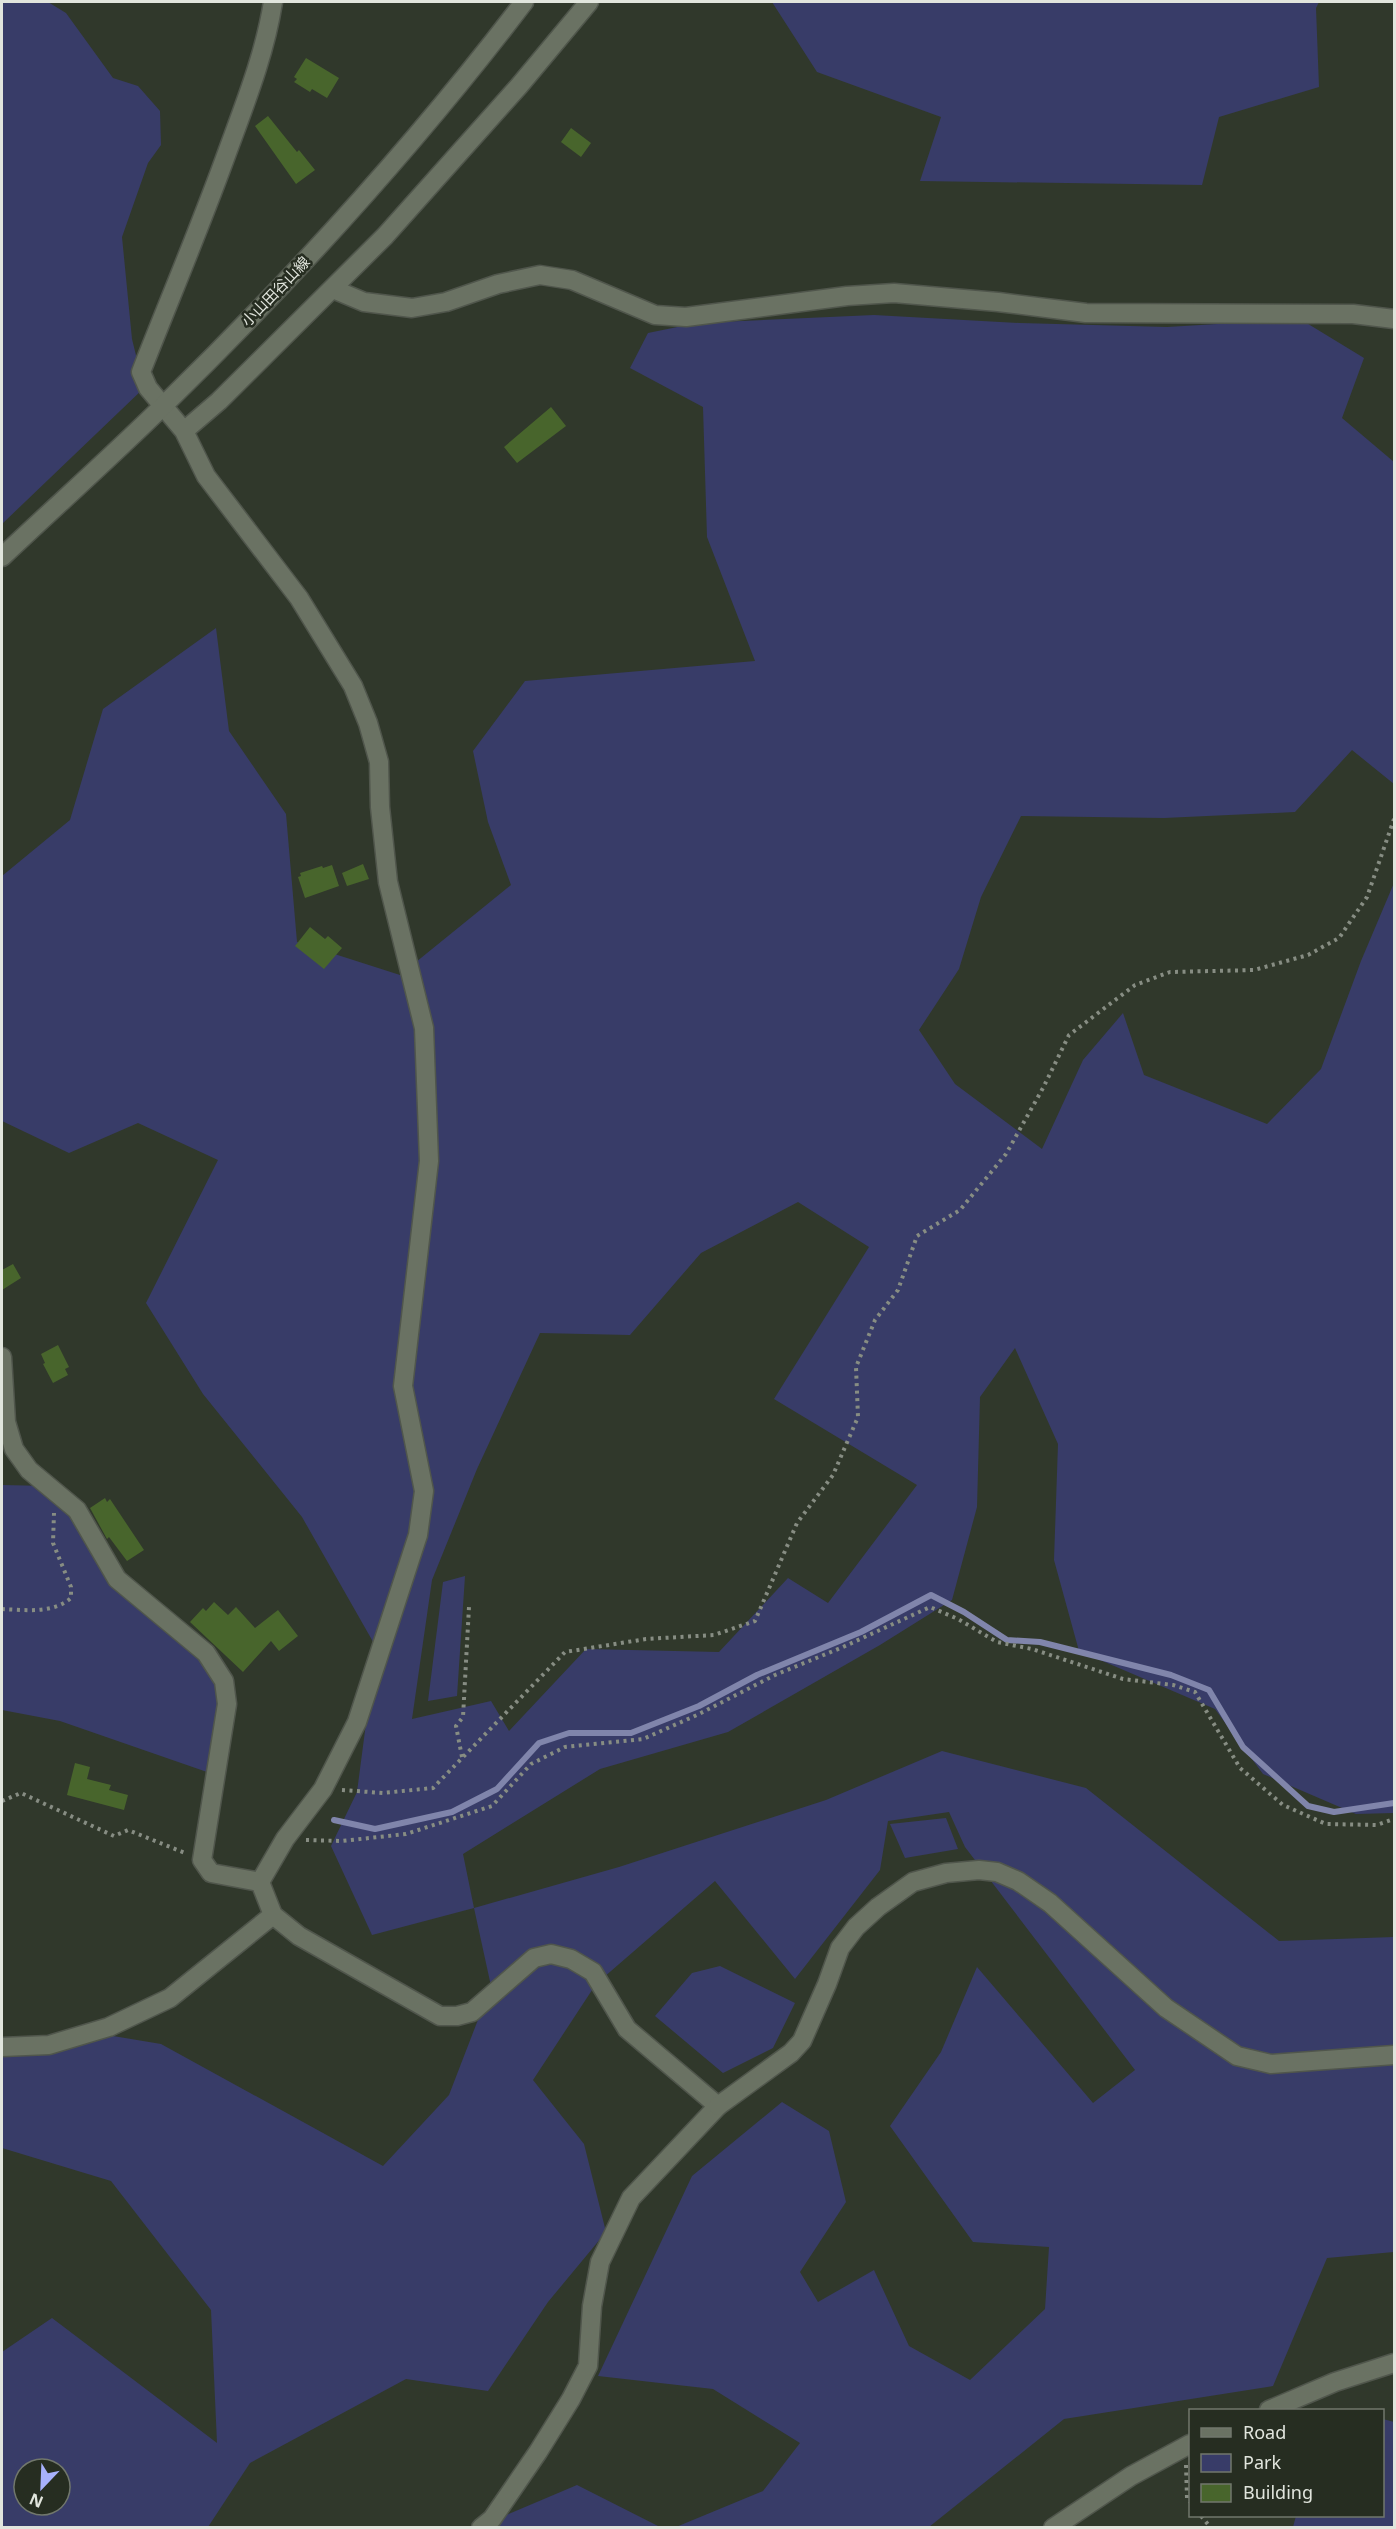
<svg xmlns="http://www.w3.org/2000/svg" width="1396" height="2529" viewBox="0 0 1396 2529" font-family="'Noto Sans','Noto Sans JP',sans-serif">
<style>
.green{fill:#383c68;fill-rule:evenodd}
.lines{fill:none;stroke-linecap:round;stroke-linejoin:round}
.stream{stroke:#8085ab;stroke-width:6}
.building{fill:#48652c}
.street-casing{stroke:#50564c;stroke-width:21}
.secondary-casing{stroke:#50564c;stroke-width:21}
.path{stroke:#878d83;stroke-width:4;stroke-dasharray:3 4.5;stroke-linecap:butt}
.street{stroke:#6a7263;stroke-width:18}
.secondary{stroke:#6a7263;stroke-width:18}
.labels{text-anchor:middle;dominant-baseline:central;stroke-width:5;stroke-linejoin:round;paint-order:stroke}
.street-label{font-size:15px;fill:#e1e5dd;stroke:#262d21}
</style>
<rect width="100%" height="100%" fill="#30382b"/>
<path class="green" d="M2 2H48L66 13 113 78 138 86 160 111 161 145 148 163 122 237 132 339 144 388 2 524Z
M772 2H1319L1316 8 1319 87 1219 117 1202 185 920 181 941 117 817 72Z
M874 315 1020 323 1167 327 1300 319 1364 358 1342 418 1394 462V784L1352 750 1295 812 1164 818 1021 816 981 897 959 969 919 1030 955 1084 1042 1149 1083 1060 1123 1013 1144 1075 1267 1124 1321 1069 1361 961 1394 883V1813L1356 1814 1263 1774 1215 1709 1079 1651 1054 1560 1058 1444 1015 1348 980 1397 977 1507 952 1600 880 1645 728 1732 600 1769 463 1854 474 1908 619 1867 826 1800 942 1751 1086 1788 1279 1941 1394 1937V2252L1327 2258 1273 2386 1064 2419 929 2527H676L763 2491 800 2443 713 2389 598 2376 692 2176 782 2102 829 2131 846 2202 800 2272 818 2302 874 2270 909 2346 970 2380 1045 2309 1049 2247 973 2242 890 2126 941 2052 977 1967 1093 2103 1135 2070 965 1847 949 1812 888 1821 880 1870 795 1979 715 1881 596 1984 533 2080 584 2144 606 2232 548 2302 488 2391 406 2379 250 2463 208 2527H2V2352L52 2318 217 2443 211 2310 111 2181 2 2148V2053L83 2031 161 2044 383 2166 449 2095 491 1986 474 1908 372 1935 331 1846 357 1792 376 1647 302 1517 203 1394 146 1303 218 1160 138 1123 69 1153 2 1121V876L70 820 103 709 216 628 229 731 286 814 297 942 400 975 511 885 488 822 473 751 525 681 755 661 707 537 703 407 630 368 648 333 697 323ZM798 1202 869 1247 774 1399 917 1485 828 1603 788 1578 719 1652 586 1649 509 1731 491 1701 412 1719 432 1580 477 1469 540 1333 630 1335 701 1253ZM24 2469H60V2505H24Z
M2 1485 48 1486 132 1585 210 1652 234 1708 207 1772 60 1721 2 1710Z
M465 1576 457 1696 428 1701 443 1582Z
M946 1818 958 1849 905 1858 890 1824Z
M720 1966 795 2003 773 2048 723 2073 655 2016 692 1973Z
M1383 2419 1394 2422V2527H1293L1296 2516H1382Z
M577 2485 660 2527 489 2528 492 2521Z"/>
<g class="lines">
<path class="stream" d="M334 1820 375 1829 452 1812 497 1789 539 1743 569 1733H631L699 1706 757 1675 861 1632 931 1595 964 1612 1007 1640 1040 1642 1171 1675 1209 1690 1243 1747 1308 1806 1334 1812 1394 1803"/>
</g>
<path class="building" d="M306 58 339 78 327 98 312 89 310 92 294 82 297 79 294 77Z
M268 116 297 152 299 150 315 170 296 184 255 126Z
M571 128 591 143 581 157 561 142Z
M551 407 566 426 517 463 504 447Z
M363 864 369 879 347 886 342 873Z
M332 865 339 886 305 898 298 877 301 876 300 873 322 866 323 868Z
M310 927 325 939 328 936 342 948 324 969 295 946Z
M13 1264 21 1278 2 1290V1270Z
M58 1345 69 1367 65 1369 68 1375 53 1383 43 1364 45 1363 41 1354Z
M105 1498 107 1502 110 1499 144 1550 127 1561 109 1537 107 1539 90 1508Z
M214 1602 228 1615 236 1607 255 1628 278 1610 298 1636 279 1651 271 1641 243 1672 190 1622 203 1608 206 1611Z
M75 1763 90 1767 87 1779 111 1785 109 1790 128 1795 124 1810 67 1795Z"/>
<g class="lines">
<g class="street-casing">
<path id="street" d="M333 289 364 302 412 308 446 302 498 284 540 275 572 280 655 315 686 317 847 296 894 293 998 302 1086 313 1353 314 1394 319
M184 431 219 401 385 236 519 86 589 2
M2 1357 6 1422 14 1449 29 1470 77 1510 117 1579 206 1653 224 1681 227 1704 202 1860 211 1873 260 1882
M260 1882 285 1839 323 1789 357 1722 418 1535 424 1491 403 1386 429 1161 424 1028 388 882 380 807 379 762 368 723 353 686 299 598 206 476 184 431 148 388 141 372C170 298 201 225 228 150 246 101 265 53 273 2
M260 1882 273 1915 299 1936 440 2016H457L472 2012 534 1958 551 1954 571 1959 593 1972 627 2029 718 2106 631 2198 600 2262 592 2306 588 2366 571 2399 538 2452 492 2519 481 2528
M2 2047 49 2045 109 2027 170 1998 273 1915
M1269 2410 1335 2382 1394 2363
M1053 2528 1131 2476 1190 2444"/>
</g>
<g class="secondary-casing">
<path id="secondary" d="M2 557C56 506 111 457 164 405 293 279 415 145 524 2
M718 2106 791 2053 802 2041 827 1984 840 1948 856 1927 878 1907 913 1882 946 1873 979 1870 997 1872 1018 1881 1050 1903 1166 2008 1237 2056 1271 2064 1394 2055"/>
</g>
<path class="path" d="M2 1609C24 1610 53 1614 71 1598V1587L53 1543 54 1513
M462 1757 456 1726 463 1717 469 1607
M342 1790 383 1793 433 1788 565 1652 646 1639 714 1635 755 1621 797 1523 833 1475 858 1417 856 1367 875 1320 898 1290 917 1236 960 1210 1006 1154 1043 1088 1069 1035 1135 985 1170 972 1254 970 1308 955 1339 938 1367 897 1394 819
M2 1801 21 1793 114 1836 128 1830 185 1853
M306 1840 342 1841 406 1834 492 1806 531 1764 565 1747 643 1739 697 1715 775 1675 843 1647 930 1607 958 1619 997 1642 1032 1649 1123 1679 1173 1685 1195 1692 1240 1768 1283 1805 1326 1824 1377 1825 1394 1819
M1186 2465 1187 2498 1190 2502
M1201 2516 1211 2528"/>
<use href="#street" class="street"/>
<use href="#secondary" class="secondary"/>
</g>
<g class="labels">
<g class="street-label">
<text transform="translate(275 291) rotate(-46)">小山田谷山線</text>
</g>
</g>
<rect width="1396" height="2529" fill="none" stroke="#e1e5dd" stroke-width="6"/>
<rect x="1189" y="2409" width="195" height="108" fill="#262d21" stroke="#71776c" stroke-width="1.5"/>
<rect x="1201" y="2428" width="30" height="9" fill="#6a7263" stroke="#71776c" stroke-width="1.5"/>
<text x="1243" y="2439" font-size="18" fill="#e1e5dd">Road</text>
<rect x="1201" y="2454" width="30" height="18" fill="#383c68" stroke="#71776c" stroke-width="1.5"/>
<text x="1243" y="2469" font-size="18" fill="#e1e5dd">Park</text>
<rect x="1201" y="2484" width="30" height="18" fill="#48652c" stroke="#71776c" stroke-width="1.5"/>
<text x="1243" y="2499" font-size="18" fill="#e1e5dd">Building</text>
<g transform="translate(42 2487) rotate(203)"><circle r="28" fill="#262d21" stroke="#71776c" stroke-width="1.5"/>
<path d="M0-4.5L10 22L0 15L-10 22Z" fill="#a7b1fc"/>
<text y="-9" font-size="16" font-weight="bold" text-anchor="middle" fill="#e1e5dd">N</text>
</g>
</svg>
